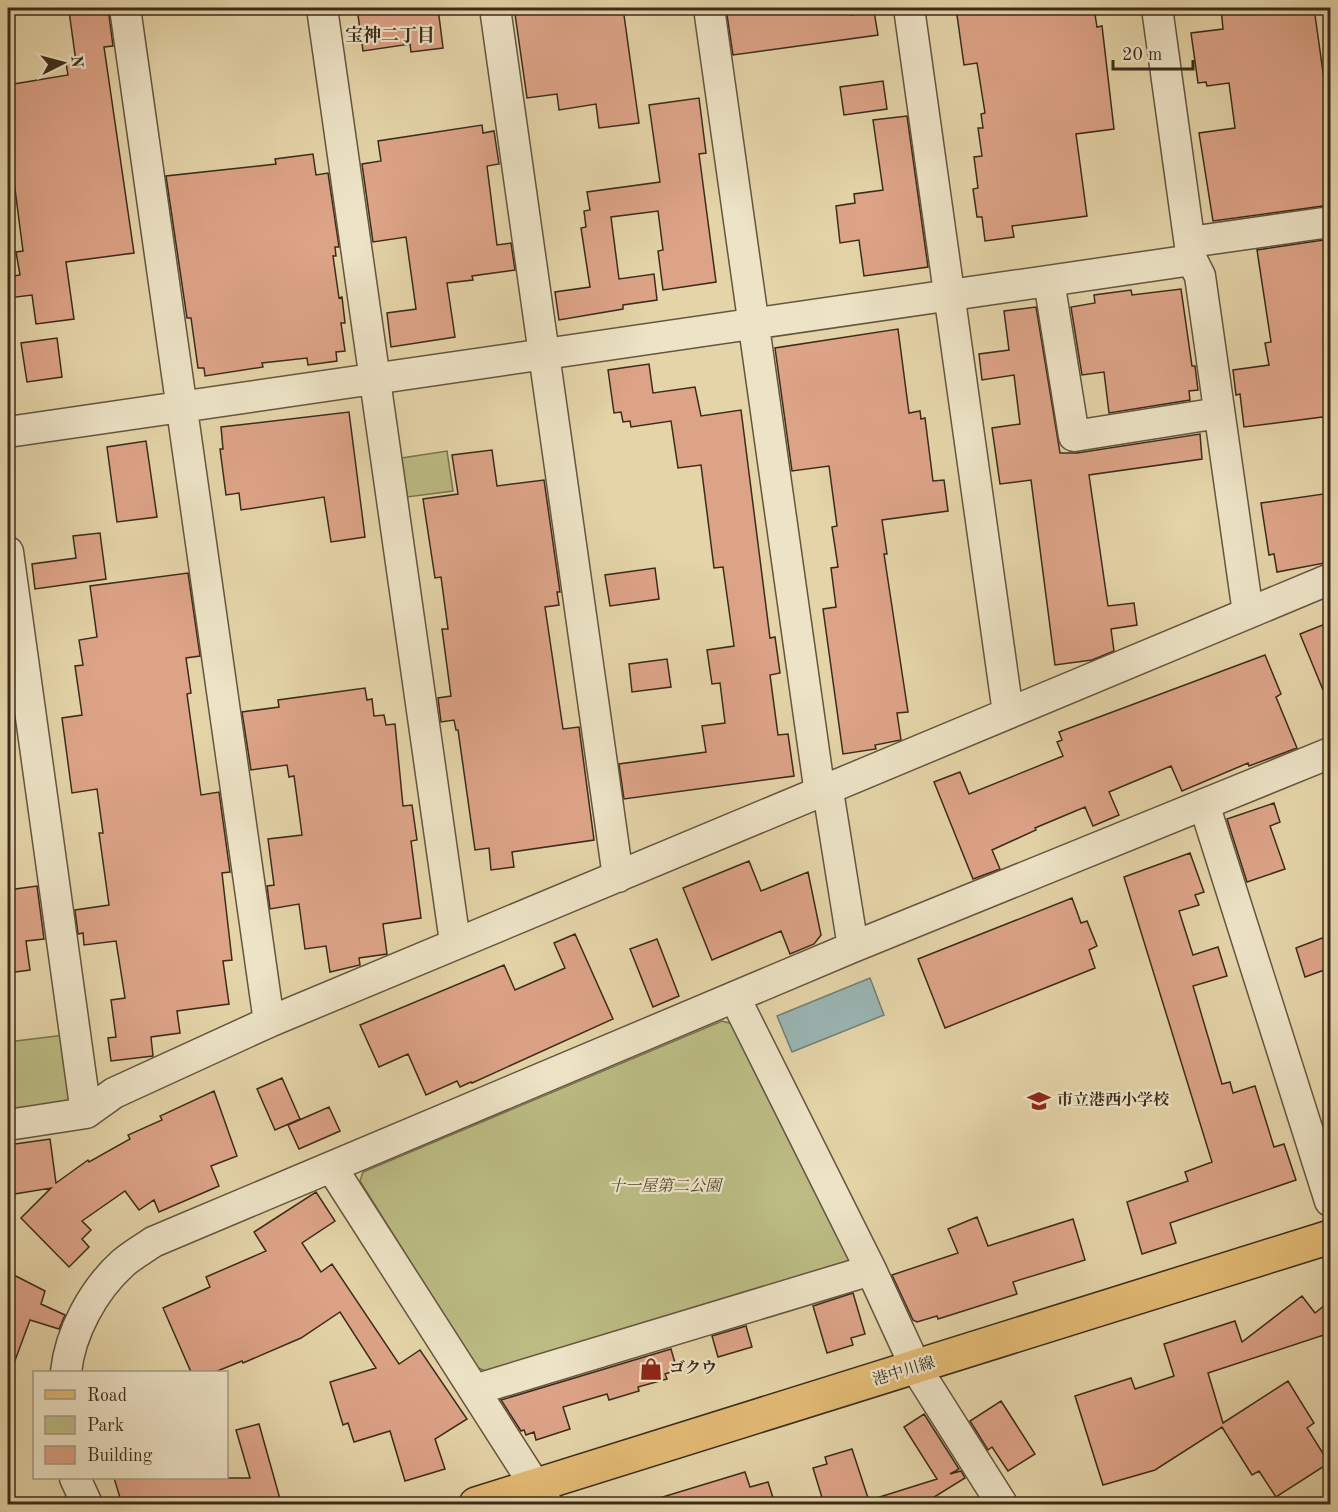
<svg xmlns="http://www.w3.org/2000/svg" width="1338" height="1512" viewBox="0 0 1338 1512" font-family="'Old Standard TT','Noto Serif JP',serif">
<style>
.green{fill:#bbbb83;stroke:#7b734f;stroke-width:1.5}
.water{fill:#9ab5b3;stroke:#747e76;stroke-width:1.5}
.building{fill:#dda387;stroke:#3b2b1b;stroke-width:1.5}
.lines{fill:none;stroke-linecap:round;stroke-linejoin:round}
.minor-casing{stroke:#65553e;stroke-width:33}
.major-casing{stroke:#3b2b1b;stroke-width:36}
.minor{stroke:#ede3c6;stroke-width:30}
.major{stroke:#e2ba74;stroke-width:33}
.labels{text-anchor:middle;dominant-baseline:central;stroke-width:4.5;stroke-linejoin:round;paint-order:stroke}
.poi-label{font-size:16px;font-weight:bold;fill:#3b2b1b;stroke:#ede3c6;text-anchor:start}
.park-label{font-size:16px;font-style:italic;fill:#554830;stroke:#ede3c6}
.street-label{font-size:16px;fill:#3b2b1b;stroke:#ede3c6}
.neighbourhood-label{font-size:18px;font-weight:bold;fill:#3b2b1b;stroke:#ede3c6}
</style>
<rect width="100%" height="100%" fill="#e4d4a8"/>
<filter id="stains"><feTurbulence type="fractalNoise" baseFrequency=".00333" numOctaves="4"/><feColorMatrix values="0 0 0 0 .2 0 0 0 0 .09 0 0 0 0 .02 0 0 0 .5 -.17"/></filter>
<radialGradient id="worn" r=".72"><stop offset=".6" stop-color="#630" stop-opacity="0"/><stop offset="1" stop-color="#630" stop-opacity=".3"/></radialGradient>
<path class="green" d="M447 451 453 491 407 497 402 458Z
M722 1021 733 1024 850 1258 843 1271 495 1375 476 1367 360 1181 363 1172Z
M64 1035 72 1095 67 1103 8 1111V1042Z"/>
<path class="water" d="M870 978 884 1015 792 1052 777 1016Z"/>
<path class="building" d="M94 8H108L113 46 104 47 134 253 66 262 74 319 36 324 32 295 8 298V277L20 275 16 252 23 251 12 166 8 167V85L68 75 66 63 76 62 69 11Z
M357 8H438L443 48 411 52 410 44 363 51Z
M566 8H623L639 123 599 128 596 104 559 110 557 94 527 98 515 14Z
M726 8H850L851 15 874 11 878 35 733 55Z
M956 8H1094L1097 27 1102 26 1114 129 1076 134 1087 216 1012 226 1014 237 985 241 982 217H977L973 189 978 188 974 157 982 156 978 128H983L981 114 985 113 977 63 964 65Z
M1221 8H1314L1330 122V205L1213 221 1199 133 1235 128 1229 83 1207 86 1206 82 1198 83 1191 33 1223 29Z
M883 81 887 109 844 115 840 87Z
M699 98 706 153 699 154 716 282 663 290 658 251 663 250 658 211 611 217 619 279 654 274 657 300 623 305V309L559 320 555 292 590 287 581 228 586 227 584 211 590 210 587 192 660 182 649 105Z
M907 116 928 267 864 276 859 240 840 243 836 206 855 203 854 194 883 190 873 120Z
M482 125 483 133 494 131 499 164 487 166 497 245 511 243 515 270 472 276 473 280 447 283 455 337 391 347 387 313 416 309 406 237 373 242 362 164 381 161 378 141Z
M313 154 316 175 328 173 339 247H335L336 256H333L339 298 342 297 345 323H341L345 351 336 352 337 361 308 365 307 358 262 363 263 367 205 376 204 368H198L191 318H187L166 176 276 164 275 159Z
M1330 239V416L1244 427 1240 394 1236 395 1233 370 1269 365 1265 343 1271 342 1257 250Z
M1181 289 1192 366H1195L1198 390 1189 391 1190 400 1109 413 1104 372 1082 375 1071 307 1095 303 1094 295 1131 290 1132 295Z
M1036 307 1060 453H1077L1200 434 1202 459 1089 475 1108 606 1134 603 1137 625 1111 629 1114 651 1092 660 1055 665 1031 480 1000 484 992 428 1020 424 1014 375 982 380 979 354 1009 350 1004 311Z
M898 329 909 413 920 411 921 419 925 418 933 481 944 480 948 511 882 520 887 554H884L908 712 897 713 901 740 875 745 876 749 843 754 823 609 836 607 831 568 838 567 832 527 837 526 829 466 792 471 775 348Z
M57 338 62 377 27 382 21 343Z
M649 364 653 393 695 387 701 416 741 410 770 638 775 637 780 673 770 675 778 735 788 734 794 776 624 799 619 764 706 752 702 726 725 723 720 683 712 684 707 650 734 646 723 567 714 568 701 465 678 468 671 421 631 427 630 421 623 422 621 412 614 413 608 370Z
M349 412 365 537 331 542 324 497 241 510 239 493 226 495 220 449H223L221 427Z
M146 441 157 517 117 522 107 447Z
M492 450 497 486 544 480 560 592H557L559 605 545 607 563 729 579 727 594 840 512 852 514 867 491 870 489 848 475 850 458 730H456L454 720 441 722 438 698 451 696 442 629H448L441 577 435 578 423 499 458 494 452 455Z
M1330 493V562L1277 572 1274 554 1269 555 1261 503Z
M100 533 106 579 35 589 32 564 76 558 73 536Z
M655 568 659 599 610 606 605 575Z
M188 573 200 656 186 658 191 693 187 694 201 795 219 792 230 872 222 873 232 960 223 961 229 1004 177 1011 180 1033 151 1037 153 1056 111 1061 108 1038 116 1037 111 1000 125 998 116 941 84 945 83 933 78 934 75 910 109 905 99 833H103L97 789 72 793 62 718 82 715 75 666 83 665 79 640 97 637 90 586Z
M1330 622V707L1300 634Z
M1265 655 1281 694 1276 697 1297 748 1249 766 1248 763 1182 791 1171 766 1109 792 1119 815 1093 826 1085 807 1035 828 1036 830 992 850 1000 869 973 879 934 782 960 772 969 794 1063 756 1057 742 1062 740 1059 732Z
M667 659 671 687 632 692 629 664Z
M365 688 367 700 372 699 374 716 384 715 386 725 395 724 403 806 412 805 417 840 411 841 421 918 383 924 387 954 359 958 360 965 330 972 326 946 305 949 299 904 270 909 267 886 274 885 268 839 302 835 294 776 289 777 287 765 251 770 242 712 279 707 278 700Z
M1274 803 1280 822 1270 826 1285 869 1247 882 1227 819Z
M1190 853 1204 892 1195 895 1199 905 1179 911 1193 955 1218 947 1227 976 1193 986 1222 1084 1230 1082 1233 1093 1255 1086 1274 1147 1284 1144 1296 1180 1170 1223 1176 1243 1142 1254 1127 1202 1188 1181 1185 1172 1212 1162 1124 877Z
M749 861 761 891 808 872 821 935 814 944 790 954 781 931 712 960 683 888Z
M37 886 44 939 26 941 30 970 8 973V890Z
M1072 898 1081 923 1087 921 1097 946 1089 950 1095 968 945 1028 918 959Z
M575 934 613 1019 472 1083 471 1082 460 1087 457 1081 426 1095 408 1054 379 1067 360 1025 504 965 515 990 565 968 554 943Z
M1330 935V968L1305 977 1296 948Z
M657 939 679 996 653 1007 630 949Z
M282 1078 300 1119 275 1130 257 1089Z
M214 1091 237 1156 211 1166 219 1186 159 1212 154 1200 139 1210 125 1191 82 1221 91 1230 82 1239 89 1247 69 1267 21 1218 51 1188 8 1195V1145L50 1139 56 1183 88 1160 89 1162 130 1139 128 1135 162 1120 160 1116Z
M329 1107 340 1131 299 1149 288 1125Z
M316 1192 335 1221 302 1243 321 1272 332 1264 399 1364 420 1350 467 1419 435 1439 445 1469 405 1481 390 1431 354 1442 348 1423 343 1425 330 1382 376 1368 340 1312 301 1338 243 1363 242 1361 215 1372H191L163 1308 210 1287 206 1277 266 1251 254 1232Z
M977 1217 988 1246 1073 1219 1085 1260 1013 1282 1017 1294 938 1319 937 1316 917 1322 913 1320 892 1275 958 1253 948 1229Z
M8 1272 45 1291 41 1304 65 1315 59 1329 30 1320 10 1374 8 1373Z
M853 1293 865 1334 851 1338 853 1345 827 1353 813 1306Z
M1302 1296 1315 1313 1330 1301V1333L1208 1373 1223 1423 1288 1381 1314 1423 1307 1428 1329 1463 1276 1497 1259 1471 1252 1475 1222 1427 1155 1470 1103 1485 1075 1396 1131 1378 1135 1389 1174 1376 1164 1344 1235 1321 1242 1342Z
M746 1326 752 1347 718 1357 712 1336Z
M671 1349 677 1370 665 1374 667 1379 638 1387 639 1391 609 1400 607 1394 563 1407 570 1429 536 1440 534 1432 526 1435 524 1430 521 1431 501 1400Z
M1001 1401 1035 1454 1008 1471 992 1447 988 1450 970 1421Z
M924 1414 959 1469 950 1474 961 1471 965 1478 923 1504H871L870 1500 937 1479 904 1427Z
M259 1424 280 1499 262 1504H122L114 1478H250L236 1430Z
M852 1449 870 1504H824L813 1468 827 1464 825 1457Z
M745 1472 750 1487 768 1482 775 1504H657L656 1499Z"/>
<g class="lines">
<g class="minor-casing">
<path id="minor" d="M125 8 269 1022
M322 8 455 942
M495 8 618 877
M709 8 820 794
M909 8 1008 713
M1157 8 1192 260 1200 276 1248 613
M1190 242 1330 222
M1049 281 1074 436 1219 413
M8 432 1192 260
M8 552 86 1113
M828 791 853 947
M1204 804 1330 1201
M735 998 871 1270 916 1368 1002 1504
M8 1125 86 1113 114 1093 269 1022 1330 579
M332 1168 547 1504
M66 1372C70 1333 93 1290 123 1263 132 1255 143 1249 153 1242L853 947 1330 753
M474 1390 871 1270
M75 1478 87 1504"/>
</g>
<g class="major-casing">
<path id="major" d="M476 1504 1330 1237"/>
</g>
<use href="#minor" class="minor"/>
<use href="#major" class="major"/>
</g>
<defs>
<g id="school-bare" transform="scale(1.8)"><path d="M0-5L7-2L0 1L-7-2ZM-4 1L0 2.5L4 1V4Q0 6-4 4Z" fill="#8f2418" stroke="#ede3c6" stroke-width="2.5" paint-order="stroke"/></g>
<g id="shop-bare" transform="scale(1.8)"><path d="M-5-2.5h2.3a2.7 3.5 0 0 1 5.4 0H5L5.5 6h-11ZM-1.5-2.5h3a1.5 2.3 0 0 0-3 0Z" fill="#8f2418" stroke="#ede3c6" stroke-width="2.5" paint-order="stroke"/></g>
</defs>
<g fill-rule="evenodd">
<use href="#school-bare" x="1039" y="1101"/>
<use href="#shop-bare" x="651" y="1369"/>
</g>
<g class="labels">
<g class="poi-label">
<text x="1057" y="1101">市立港西小学校</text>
<text x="669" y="1369">ゴクウ</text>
</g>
<g class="park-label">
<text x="665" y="1187">十一屋第二公園</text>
</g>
<g class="street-label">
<text transform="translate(904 1372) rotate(-17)">港中川線</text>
</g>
<g class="neighbourhood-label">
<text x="390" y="36">宝神二丁目</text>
</g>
</g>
<rect width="1338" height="1512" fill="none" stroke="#e4d4a8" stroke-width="30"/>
<rect x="9" y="9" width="1320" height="1494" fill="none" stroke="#3b2b1b" stroke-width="3"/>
<rect x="15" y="15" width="1308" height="1482" fill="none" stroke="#3b2b1b" stroke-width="1.5"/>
<rect x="33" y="1371" width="195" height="108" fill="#ede3c6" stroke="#a69982" stroke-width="1.5"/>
<rect x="45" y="1390" width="30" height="9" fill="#e2ba74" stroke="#a69982" stroke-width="1.5"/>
<text x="87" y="1401" font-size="18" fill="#3b2b1b">Road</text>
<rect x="45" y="1416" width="30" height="18" fill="#bbbb83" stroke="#a69982" stroke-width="1.5"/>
<text x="87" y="1431" font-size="18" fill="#3b2b1b">Park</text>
<rect x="45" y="1446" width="30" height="18" fill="#dda387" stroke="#a69982" stroke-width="1.5"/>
<text x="87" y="1461" font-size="18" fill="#3b2b1b">Building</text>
<g transform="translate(63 63) rotate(84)" stroke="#ede3c6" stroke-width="4.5" paint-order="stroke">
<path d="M0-4.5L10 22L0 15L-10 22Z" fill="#3b2b1b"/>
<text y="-9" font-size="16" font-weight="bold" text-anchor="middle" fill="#3b2b1b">N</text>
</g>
<path d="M1113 60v9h80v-9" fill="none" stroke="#3b2b1b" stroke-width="3"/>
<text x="1122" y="60" font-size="18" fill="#3b2b1b" stroke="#ede3c6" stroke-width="4.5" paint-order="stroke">20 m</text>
<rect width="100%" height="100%" filter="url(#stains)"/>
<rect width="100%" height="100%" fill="url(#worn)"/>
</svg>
